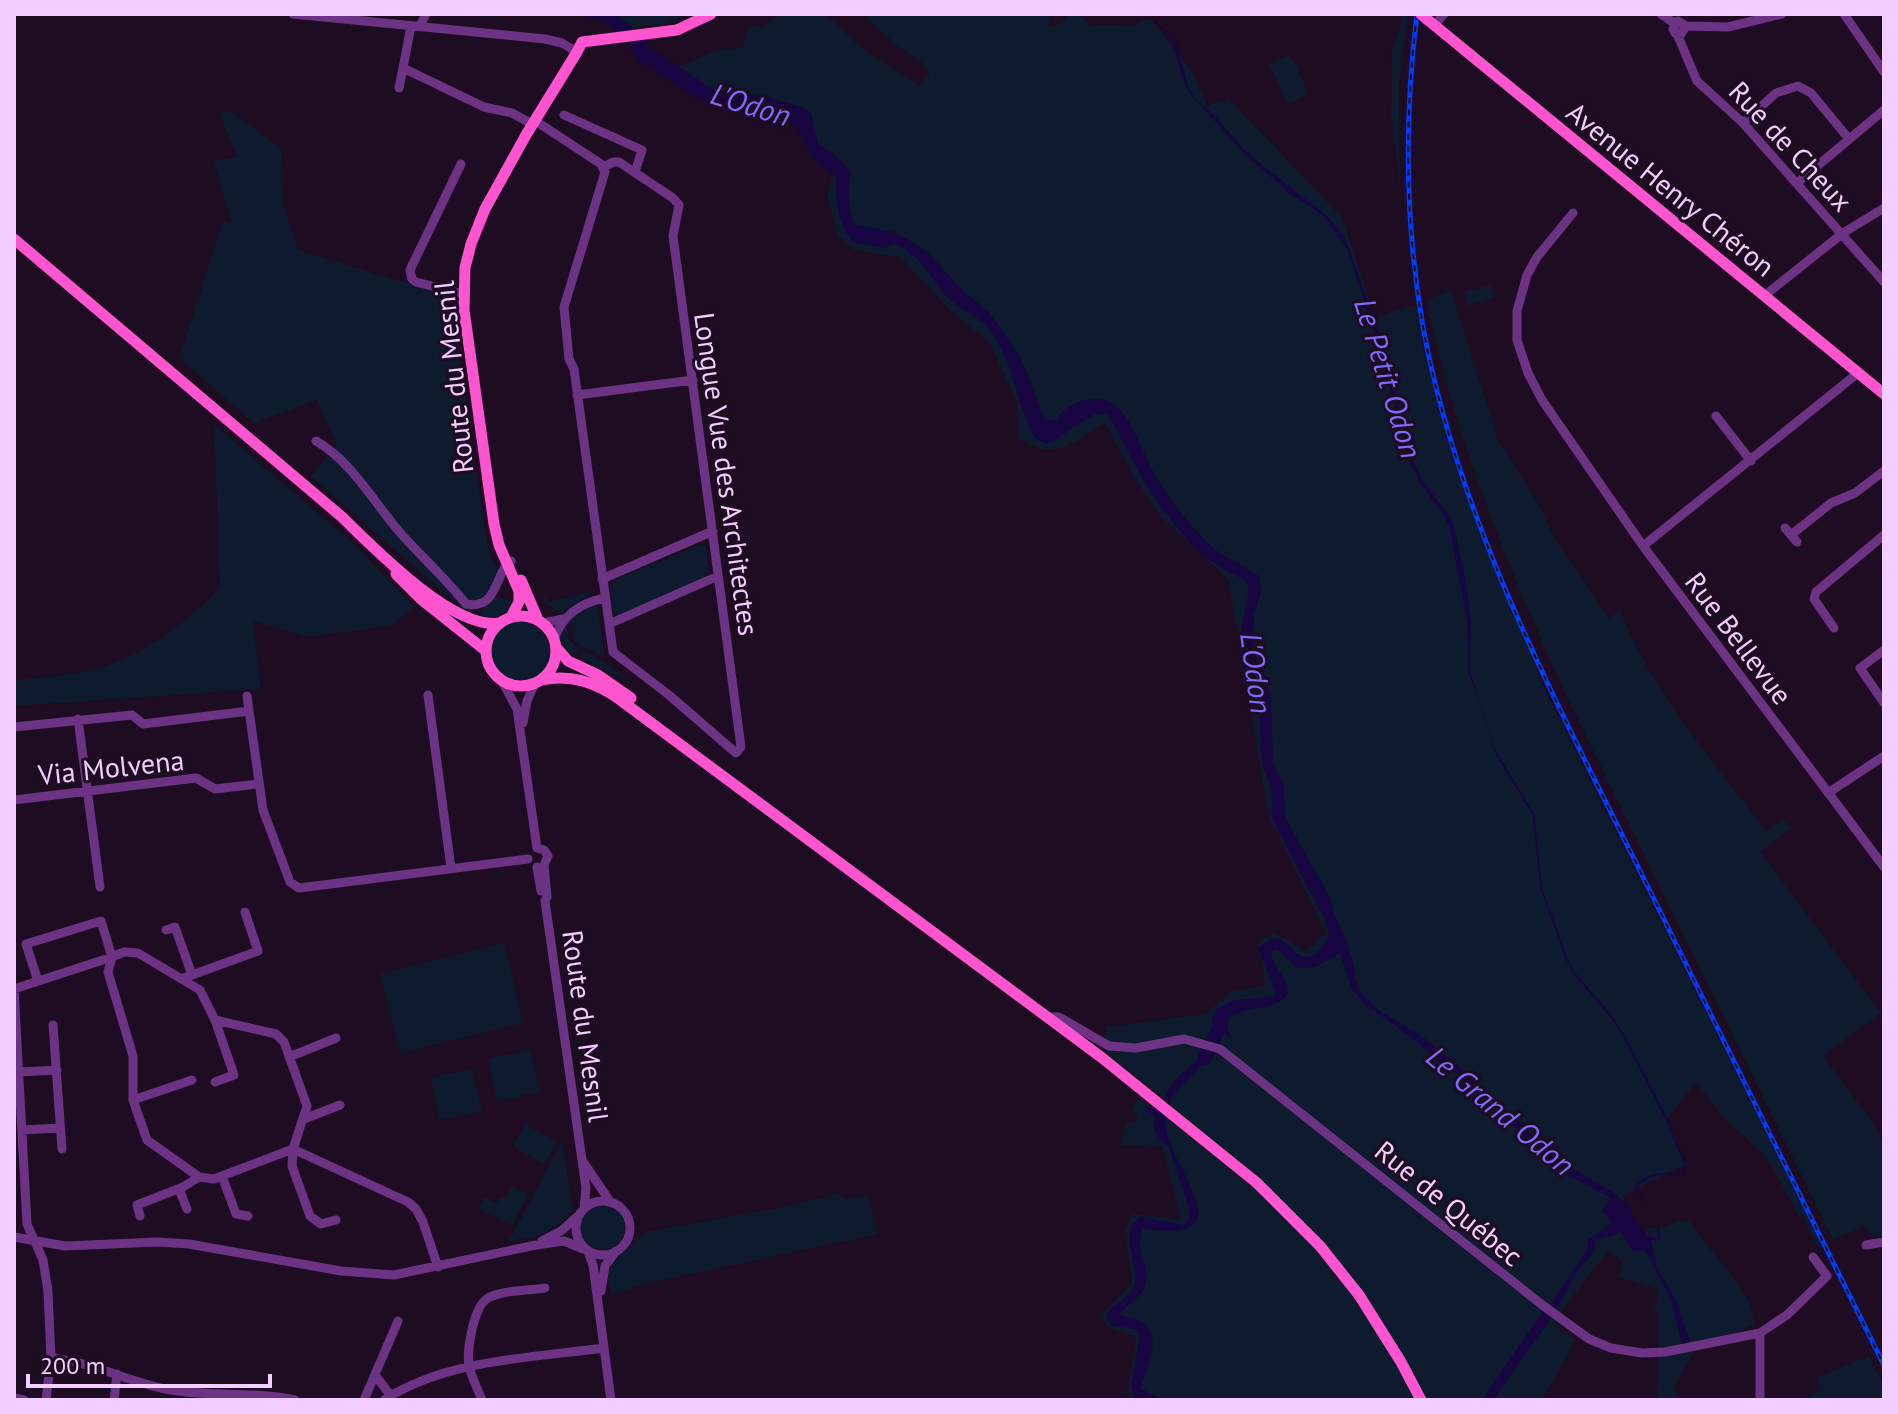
<svg xmlns="http://www.w3.org/2000/svg" width="1898" height="1414" viewBox="0 0 1898 1414" font-family="'PT Sans',sans-serif">
<style>
.green{fill:#0e1a2d}
.water{fill:#170641}
.lines{fill:none;stroke-linecap:round;stroke-linejoin:round}
.stream{stroke:#170641;stroke-width:2}
.river{stroke:#170641;stroke-width:14}
.minor{stroke:#6c3385;stroke-width:9}
.major{stroke:#ff54cf;stroke-width:11}
.rail-casing{stroke:#003df8;stroke-width:5}
.rail{stroke:#1e0c22;stroke-width:2;stroke-dasharray:6;stroke-linecap:butt}
.major-bridge{stroke:#ff54cf;stroke-width:11}
.labels{text-anchor:middle;dominant-baseline:central;stroke-width:6;stroke-linejoin:round;paint-order:stroke}
.street-label{font-size:28px;fill:#f3cdff;stroke:#1e0c22}
.water-label{font-size:30px;font-style:italic;fill:#7c6bff;stroke:#1e0c22}
</style>
<rect width="100%" height="100%" fill="#1e0c22"/>
<path class="green" d="M616 14H690L659 24 632 28Z
M779 14H825L862 48 918 85 930 75 920 61 900 48 862 14H1051L1048 27 1062 23 1069 14H1078L1091 25 1130 26 1151 19 1192 71 1207 105 1229 99 1342 217 1374 317 1415 305 1425 357 1453 461 1485 545 1549 699 1822 1246 1818 1249 1803 1217 1800 1218 1767 1158 1724 1118 1696 1082 1667 1120 1686 1164 1623 1195 1625 1208 1643 1234 1647 1229 1655 1227 1657 1229 1685 1220 1690 1222C1708 1252 1754 1289 1754 1325L1741 1330 1742 1334 1698 1344 1675 1385 1677 1400H1657L1658 1314 1653 1312 1659 1290 1619 1277 1623 1262 1608 1251 1555 1320 1560 1325V1330L1576 1339 1542 1400H1137L1127 1394 1137 1337 1108 1328 1100 1315 1132 1284 1125 1231 1132 1214 1181 1219 1162 1147 1120 1145 1127 1123 1136 1122 1138 1116 1131 1111 1138 1099 1153 1106 1146 1108 1154 1115 1155 1132 1173 1105 1105 1052 1106 1027 1206 1014 1230 992 1266 985 1258 943 1274 932 1306 951 1326 933 1268 813 1228 579 1161 517 1135 479 1105 423C1071 443 1057 462 1018 439L1017 402 990 344 948 308 900 257 856 251 838 236 827 196 834 169 806 144 803 120 719 105 674 68 716 51 743 47 748 28 754 26 761 28Z
M1404 15 1408 17 1399 82 1400 189 1391 116 1392 50Z
M1290 54 1309 94 1288 104 1269 64Z
M230 111 281 148 283 202 298 250 455 298 452 308 489 554 499 571 490 595 466 610 446 595 311 476 337 444 317 400 254 423 179 358 223 221 232 224 214 162 237 156 219 113Z
M1491 285 1494 298 1467 306 1464 292Z
M1451 290 1498 440 1542 510 1553 536 1609 618 1620 610C1652 692 1714 762 1766 831L1783 819 1791 829 1760 852 1881 1013 1823 1056 1872 1121 1884 1144V1235L1875 1237 1863 1227 1833 1240 1564 691C1507 564 1455 436 1426 300Z
M214 424 353 543 415 607 390 626 309 637 253 621 261 689 14 706V681C40 677 69 676 95 669 147 655 183 624 220 588Z
M702 544 706 547 709 570 704 578 618 615 613 611 610 587 614 580Z
M594 591 562 613 545 604 540 592 549 602Z
M495 596 514 602C508 615 495 617 482 619L483 606Z
M597 605 605 654 604 657 573 641 572 625 568 621 581 612Z
M490 652a30 30 0 1 1 60 0a30 30 0 1 1-60 0Z
M566 623 569 639 579 649 576 655 566 650 560 639Z
M584 651 626 676 610 674 580 657Z
M504 943 523 1023 400 1053 380 974Z
M530 1050 540 1092 497 1101 488 1059Z
M472 1069 482 1111 440 1120 430 1078Z
M525 1124 557 1141 545 1164 513 1147Z
M562 1141 573 1210C557 1230 534 1240 509 1241Z
M512 1186 528 1194 512 1226 478 1209 484 1197 497 1203 500 1197 505 1199Z
M837 1194 846 1199 868 1195 878 1234 649 1283 612 1294C601 1268 612 1266 628 1248 635 1241 640 1236 649 1231L780 1208Z
M581 1227a22 22 0 1 1 44 0a22 22 0 1 1-44 0Z
M1869 1356 1884 1386V1400H1802L1821 1391 1817 1378Z"/>
<path class="water" d="M579 14H591L606 19 603 14H616L646 39 647 46 716 91 762 96 799 106 811 113 818 143 844 163 851 172C847 187 847 210 856 225L894 232 926 250 961 289 989 312 1019 355 1031 382 1044 420H1056C1065 405 1092 392 1110 402 1131 414 1141 449 1152 469 1165 495 1188 523 1208 543 1217 554 1246 566 1260 577L1261 591 1254 616 1253 645 1271 695 1273 763 1283 783 1286 819 1330 897 1334 914 1348 944 1355 970 1354 977 1361 993 1380 1011 1423 1037 1477 1081 1561 1162 1614 1193 1632 1209 1631 1214 1647 1236H1650L1657 1267 1677 1302 1690 1342 1682 1344 1672 1303 1647 1254 1644 1251H1633L1620 1231C1612 1239 1604 1235 1595 1241L1593 1253 1577 1271 1557 1310 1550 1305 1587 1249 1588 1240 1613 1222 1601 1211 1611 1198 1566 1174 1526 1139 1487 1098 1461 1075 1447 1068 1410 1036 1363 1003 1351 987 1340 953C1329 959 1312 973 1297 967 1290 963 1284 954 1277 949L1272 951C1270 969 1292 977 1287 995 1270 1015 1239 1001 1225 1025L1232 1036 1228 1037 1216 1023 1222 1006 1235 1000 1273 997 1276 994 1258 947 1272 939H1280C1286 943 1289 948 1295 952 1310 966 1324 948 1329 934L1325 920 1272 818V788L1262 764 1259 699 1245 663 1241 631 1249 590 1246 581C1232 573 1215 565 1203 555 1163 520 1131 460 1108 413L1095 414 1052 442 1046 444 1035 438C1016 405 1014 361 990 330 977 314 955 308 942 291 928 273 918 254 896 244L884 248 853 242C837 224 836 199 836 177 829 170 819 164 813 156 801 139 802 128 783 117 760 104 740 110 716 106 703 103 658 74 647 64L642 65 630 48 632 46 607 23Z
M1145 14 1168 32 1177 43 1188 87 1195 98 1217 118 1246 152 1327 216 1344 237 1378 327 1414 464 1422 481 1448 513 1453 523 1465 578 1471 622 1469 668 1493 746 1536 817H1534L1496 755 1479 699 1469 676 1467 621 1450 530 1444 515 1421 485 1408 459 1378 342 1348 251 1324 216 1290 194 1245 154 1192 96 1184 83 1171 37Z
M1206 1048 1212 1050C1203 1072 1181 1081 1169 1102L1164 1097C1168 1090 1173 1082 1179 1076 1190 1066 1200 1062 1206 1048Z
M1153 1106 1161 1113 1167 1114C1152 1152 1260 1248 1143 1228 1132 1251 1156 1270 1142 1292 1137 1300 1125 1307 1119 1314 1126 1318 1136 1317 1143 1322 1163 1337 1147 1370 1140 1388L1162 1400H1139L1134 1397 1131 1386 1140 1334 1135 1329 1111 1325 1106 1315C1112 1303 1128 1301 1133 1288 1142 1267 1123 1244 1132 1224L1140 1217 1183 1225 1189 1220 1190 1212 1170 1149 1155 1133 1154 1115 1145 1109Z
M1543 1311 1551 1318 1549 1321 1493 1400H1482Z"/>
<g class="lines">
<path class="stream" d="M1534 817 1541 888 1566 957 1574 973 1611 1016 1624 1036 1670 1126C1673 1143 1688 1159 1684 1175 1663 1174 1652 1170 1635 1187L1643 1200
M1649 1239 1659 1238 1658 1228"/>
<path class="river" d="M1204 1059 1221 1025 1219 1021 1222 1014"/>
<path class="minor" d="M293 14 545 39 562 43 577 52
M1661 14 1674 23
M1844 14 1884 72
M1435 25 1444 14
M411 26 403 68 484 107 512 113 532 124
M420 26 426 14
M1686 26 1681 34 1675 33 1673 29 1678 21 1686 26 1728 27 1782 14
M1677 34 1697 81 1743 123 1884 282
M399 88 403 68
M564 115 642 150 635 172
M534 120 601 164 605 172 564 307 569 359 574 369 613 652 669 695 736 753 741 747 673 236 679 205 673 198 619 162H613L604 167
M1743 123 1776 93 1798 86 1811 93 1849 139
M461 164 410 270 412 279 416 282 463 294
M1797 183 1884 110
M1573 213 1537 257 1527 275 1517 311V340L1528 373 1542 400 1643 546
M1764 296 1843 233 1884 208
M1858 373 1643 546 1884 867
M577 395 693 380
M1716 416 1751 461
M316 441C353 462 375 505 403 536 424 559 447 580 466 604 499 610 494 573 511 561
M1785 528 1797 542
M1791 535 1831 503 1855 493 1884 471
M602 579 713 531
M543 623 563 619
M609 624 718 576
M1834 628 1814 599 1816 592 1884 535
M554 640C562 615 580 603 605 598
M1884 650 1860 668 1884 703
M502 681 517 709 537 848
M428 695 451 868
M247 696 263 810 290 882 299 888 528 859
M78 719 100 887
M523 723 527 701 535 683
M14 727 132 715 143 724 249 711
M1828 793 1884 756
M14 800 196 778 215 789 258 784
M537 848 544 850 548 856 544 865 547 897 545 901 586 1188 584 1209
M537 867 541 891
M166 930 175 927 192 975
M181 979 258 951 245 912
M14 989 27 1224 43 1260 48 1291 51 1358 46 1400
M14 989 112 957 101 921 26 944 38 981
M1048 1017H1059L1109 1046 1136 1048 1184 1039 1220 1049 1541 1304 1589 1339 1611 1348 1642 1353 1665 1352 1760 1333 1787 1315 1827 1276 1813 1257
M53 1025 62 1149
M289 1057 336 1038
M19 1072 57 1070
M215 1082 234 1075 215 1020
M133 1100 192 1080
M304 1119 340 1105
M22 1130 60 1128
M293 1149 214 1179 199 1177 147 1140 133 1100V1056L108 972 112 957 124 952 138 953 200 990 215 1020 276 1034 284 1042 307 1106 293 1149 292 1166 310 1216 321 1224 336 1220
M293 1149 408 1202 416 1209 423 1222 438 1267
M584 1163 609 1200
M222 1176 236 1214 248 1216
M179 1189 187 1209
M576 1228a27 27 0 1 1 54 0a27 27 0 1 1-54 0Z
M140 1216 137 1205 183 1187 199 1177
M14 1237 65 1246 157 1242 189 1244 341 1271 394 1275 536 1245 564 1241 583 1249
M542 1241 561 1231 579 1215
M1866 1245 1884 1242
M588 1252 593 1265 611 1400
M601 1291 605 1266 616 1251
M1760 1333V1400
M51 1358C94 1362 129 1383 171 1390 212 1397 254 1391 295 1400
M375 1375 391 1396
M14 1398 24 1400
M114 1400 117 1374
M364 1400 398 1321
M384 1400C448 1359 531 1358 604 1348
M482 1400C478 1390 473 1380 470 1370 465 1355 473 1307 488 1298 502 1290 528 1291 545 1288"/>
<path class="major" d="M1428 20 1884 394
M14 239 342 517C374 548 454 631 500 623
M396 574 422 600 486 651
M521 580 538 620
M486 651a35 35 0 1 1 70 0a35 35 0 1 1-70 0Z
M511 617 519 602V591L499 545 494 524 464 310 465 268 471 244 485 209 526 135 577 52 582 42 677 30 711 14
M556 647 568 661 598 675 631 698
M541 680C571 674 595 682 619 699L1101 1057 1257 1183 1320 1246 1359 1295 1401 1362 1421 1400"/>
<g class="rail-casing">
<path id="rail" d="M1417 14C1404 118 1405 223 1423 327 1459 525 1560 708 1648 887 1727 1047 1805 1206 1884 1365"/>
</g>
<use href="#rail" class="rail"/>
<path class="major-bridge" d="M1421 14 1428 20"/>
</g>
<g class="labels">
<g class="street-label">
<text transform="translate(1791 146) rotate(47)">Rue de Cheux</text>
<text transform="translate(1671 189) rotate(39)">Avenue Henry Chéron</text>
<text transform="translate(453 377) rotate(-96)">Route du Mesnil</text>
<text transform="translate(727 474) rotate(82)">Longue Vue des Architectes</text>
<text transform="translate(1739 638) rotate(53)">Rue Bellevue</text>
<text transform="translate(111 767) rotate(-6)">Via Molvena</text>
<text transform="translate(586 1026) rotate(82)">Route du Mesnil</text>
<text transform="translate(1449 1203) rotate(39)">Rue de Québec</text>
</g>
<g class="water-label">
<text transform="translate(751 104) rotate(17)">L'Odon</text>
<text transform="translate(1389 378) rotate(73)">Le Petit Odon</text>
<text transform="translate(1257 673) rotate(82)">L'Odon</text>
<text transform="translate(1501 1110) rotate(40)">Le Grand Odon</text>
</g>
</g>
<rect width="1898" height="1414" fill="none" stroke="#f3cdff" stroke-width="32"/>
<path d="M28 1374v12h242v-12" fill="none" stroke="#f3cdff" stroke-width="4"/>
<text x="40" y="1374" font-size="24" fill="#f3cdff" stroke="#1e0c22" stroke-width="6" paint-order="stroke">200 m</text>
</svg>
